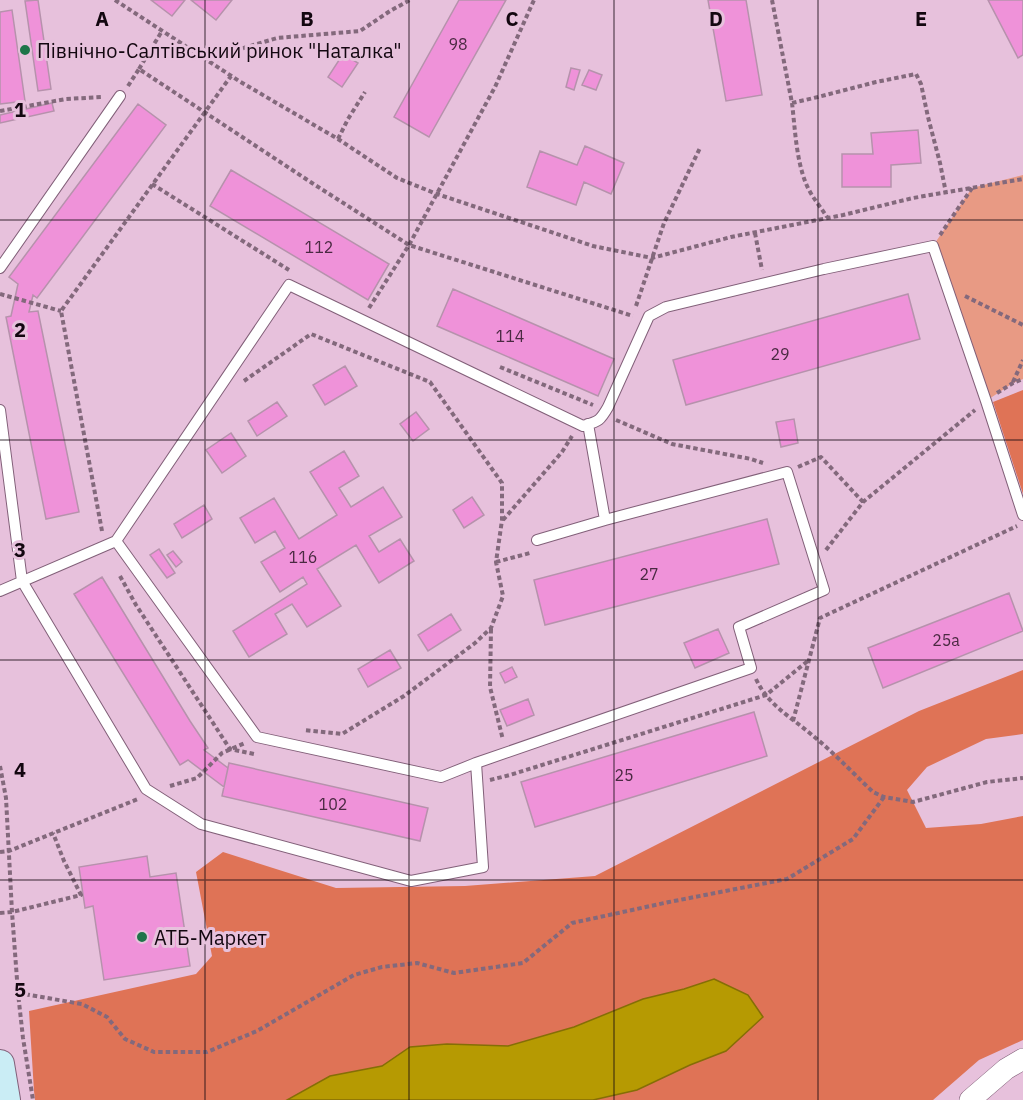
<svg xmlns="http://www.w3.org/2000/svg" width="1023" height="1100" viewBox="0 0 1023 1100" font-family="'IBM Plex Sans',sans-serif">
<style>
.green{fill:#e89a84}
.forest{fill:#df7356}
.water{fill:#b69a02;stroke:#856e06;stroke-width:1.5}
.building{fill:#ef92d9;stroke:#b692ac;stroke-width:1.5}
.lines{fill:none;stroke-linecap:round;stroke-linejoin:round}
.lane-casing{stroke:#826079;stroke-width:12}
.street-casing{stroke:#826079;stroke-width:22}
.secondary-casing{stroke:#826079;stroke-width:30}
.path{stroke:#83697c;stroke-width:4;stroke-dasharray:4.5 3;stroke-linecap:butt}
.lane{stroke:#fff;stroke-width:10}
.street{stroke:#fff;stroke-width:21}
.secondary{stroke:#caedf5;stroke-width:28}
.grid{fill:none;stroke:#130710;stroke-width:1.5;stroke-opacity:0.55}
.poi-dot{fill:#1e7549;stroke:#e7c1dc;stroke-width:2}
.labels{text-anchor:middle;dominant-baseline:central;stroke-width:6;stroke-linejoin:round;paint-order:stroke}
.number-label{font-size:16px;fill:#4a2a42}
.poi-label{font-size:20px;fill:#130710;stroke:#e7c1dc;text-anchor:start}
.grid-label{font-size:20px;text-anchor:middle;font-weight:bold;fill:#130710;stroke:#e7c1dc;stroke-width:6;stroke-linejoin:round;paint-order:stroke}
</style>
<rect width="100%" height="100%" fill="#e7c1dc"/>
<path class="green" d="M1023 175V379L1013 383 986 401 933 246 972 188Z"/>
<path class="forest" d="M1023 390V494L993 402Z
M1023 670V734L986 739 927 767 907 790 926 828 981 824 1023 816V1040L979 1060 933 1100H35L34 1091 29 1011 196 974 212 956 196 872 223 852 336 888 465 886 595 876 919 711Z"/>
<path class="water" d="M714 979 748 995 763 1017 726 1051 690 1065 637 1090 593 1100H287L330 1076 382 1066 410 1047 447 1044 508 1046 574 1027 643 999 684 989Z"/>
<path class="building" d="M38 0 51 89 38 91 25 1Z
M151 0H185L172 16Z
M191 0H232L216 20Z
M459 0H506L429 137 394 117Z
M708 0H746L762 95 726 101Z
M988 0H1023V55L1018 58Z
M12 10 25 101 0 104V12Z
M343 54 358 63 342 87 328 77Z
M571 68 580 70 574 90 566 87Z
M589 70 602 75 596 90 582 85Z
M52 103 54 111 0 123V115Z
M138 104 166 125 37 298 33 295 29 312 38 311 79 512 46 519 6 317 11 316 18 284 9 277Z
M918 130 921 163 891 165V187H842V154H873L871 133Z
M585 146 624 163 611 194 584 182 576 205 527 187 540 151 577 165Z
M231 170 389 264 368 300 210 206Z
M453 289 614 359 598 396 437 326Z
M908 294 920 339 686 405 673 360Z
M345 366 357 386 325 405 313 385Z
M277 402 287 416 257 436 248 421Z
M416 412 429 429 413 441 400 424Z
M794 419 798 443 781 447 776 422Z
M231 433 246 456 222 473 206 450Z
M344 451 359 476 339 488 351 507 383 487 402 517 369 536 379 552 400 539 414 561 379 583 356 545 317 569 341 606 307 627 292 604 275 614 287 634 249 657 233 631 307 584 303 577 280 592 261 562 285 548 275 531 255 543 240 518 274 498 299 539 337 515 310 472Z
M472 497 484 515 464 528 453 510Z
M204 505 212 519 182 538 174 524Z
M767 519 779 564 545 625 534 580Z
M159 549 175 573 167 578 150 555Z
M173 551 182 562 176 567 167 555Z
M102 577 190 721 208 748 204 750 228 768 224 787 188 760 180 765 74 594Z
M1009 593 1023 631 883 688 868 648Z
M451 614 461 630 428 651 418 635Z
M718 629 729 653 695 668 684 643Z
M390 650 401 668 368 687 358 669Z
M512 667 517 677 505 683 500 673Z
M528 699 534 715 507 726 500 710Z
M754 712 767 756 535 827 521 782Z
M229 763 428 808 420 841 222 796Z
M147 856 150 877 176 873 190 966 104 980 93 906 85 908 79 867Z"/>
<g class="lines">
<g class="lane-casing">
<path id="lane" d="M0 268 120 96
M0 410 22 581 146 789 201 824 411 881 483 867 476 763 751 668 739 627 824 590 787 472 605 520 588 424
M537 540 605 520
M116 541 257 737 441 777 476 763
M0 591 116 541 289 285 583 426C599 421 600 421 608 407L649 316 666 307 824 269 933 246 986 401 1023 515"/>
</g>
<g class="street-casing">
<path id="street" d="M970 1100 1006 1069 1023 1059"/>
</g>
<g class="secondary-casing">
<path id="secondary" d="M0 1064 6 1100"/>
</g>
<path class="path" d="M115 0 239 81 338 139 397 178 437 194 593 246 652 258 731 237 843 215 913 198 1023 179
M772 0 792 103 818 97 876 82 916 74 921 84 928 117 940 163 946 193
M207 59 277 38 360 31 390 11 410 0
M139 69 162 31
M128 86 139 69 312 183 409 245 633 316
M792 103C795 128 796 157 805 181 810 195 820 206 827 217
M0 111 66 99 102 97
M338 139 348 119 365 92
M152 184 289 270
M755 233 762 270
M940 235 972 188
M0 294 61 311
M965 296 1023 325
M636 306 664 223 700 148
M369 308 409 245 495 87 534 0
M500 367 593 405
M244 381 311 334 430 382 502 483V520L496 562 503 596 491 628 475 643 404 696 342 734 304 730
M1013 382 1023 360
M997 393 1013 383 1023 379
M616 420 672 444 751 459 763 463
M798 467 821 457 863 502
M503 520 562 452 572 436
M102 531 61 311 231 76
M826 550 863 502 975 410
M496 562 530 553
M120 576 136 605 230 749 254 754
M491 629 490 687 503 740
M756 679C768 705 791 717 812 735 833 752 853 773 873 792L884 797 913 802 987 782 1023 778
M793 721 820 618 1017 526
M0 766 6 798 12 912 18 993 23 1038 33 1100
M490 780 510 775 766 695 809 660
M170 786 197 778 222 753 245 743
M0 852 9 851 138 799
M0 913 12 912 81 895 64 861 53 833
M18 993 82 1004 107 1017 125 1039 154 1052H207L257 1031 354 975 382 967 417 963 454 973 523 963 572 923 669 902 787 879 853 839 884 797"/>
<use href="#lane" class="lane"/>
<use href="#street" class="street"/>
<use href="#secondary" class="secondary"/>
</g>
<path class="grid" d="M205 0V1100M409 0V1100M614 0V1100M818 0V1100M0 220H1023M0 440H1023M0 660H1023M0 880H1023"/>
<g class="poi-dot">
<circle cx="25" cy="50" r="6"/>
<circle cx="142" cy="937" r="6"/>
</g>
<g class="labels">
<g class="number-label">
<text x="458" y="44">98</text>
<text x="319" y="247">112</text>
<text x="510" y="336">114</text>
<text x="780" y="354">29</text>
<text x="303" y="557">116</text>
<text x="649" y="574">27</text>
<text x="946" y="640">25а</text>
<text x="624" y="775">25</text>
<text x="333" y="804">102</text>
</g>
<g class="poi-label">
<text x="37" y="50">Північно-Салтівський ринок "Наталка"</text>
<text x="154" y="937">АТБ-Маркет</text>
</g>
</g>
<g class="grid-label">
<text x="102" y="26">A</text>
<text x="307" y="26">B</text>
<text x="512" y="26">C</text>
<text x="716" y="26">D</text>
<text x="921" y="26">E</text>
<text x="20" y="117">1</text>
<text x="20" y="337">2</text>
<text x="20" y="557">3</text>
<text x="20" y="777">4</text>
<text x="20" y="997">5</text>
</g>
</svg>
